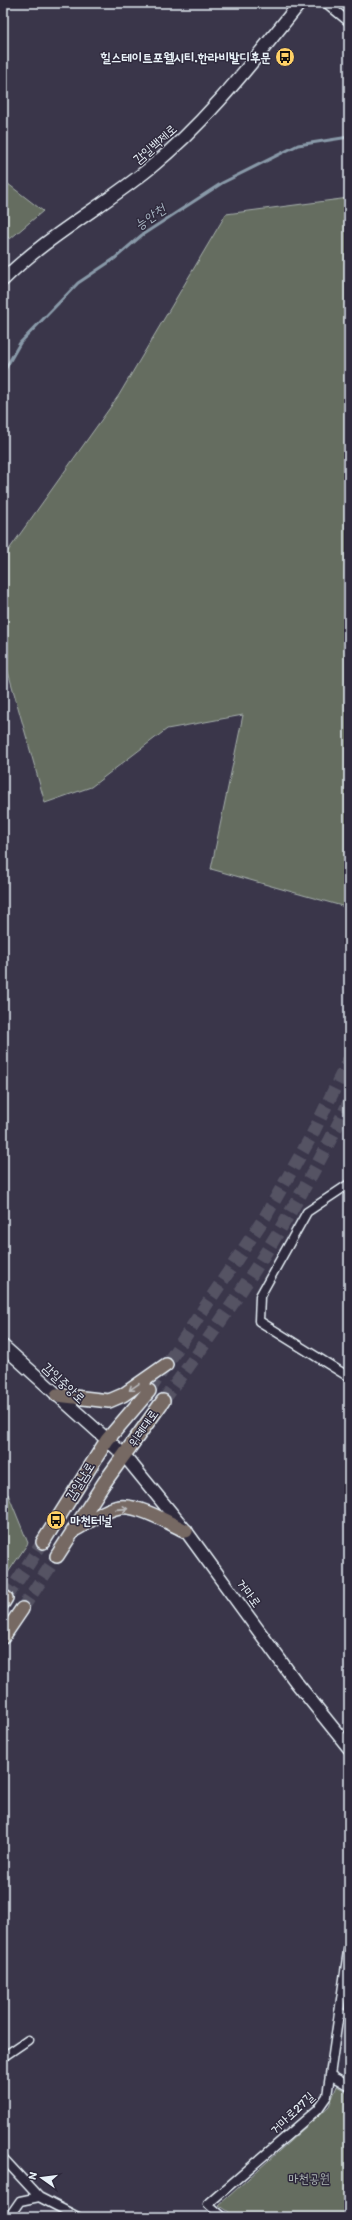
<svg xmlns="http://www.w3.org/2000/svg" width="352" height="2220" viewBox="0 0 352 2220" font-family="Itim,'Poor Story',sans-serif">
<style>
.green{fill:#656d60;stroke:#a6afac}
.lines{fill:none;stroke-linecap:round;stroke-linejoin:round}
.stream{stroke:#899aa9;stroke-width:3}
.primary-tunnel{stroke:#545264;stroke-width:13;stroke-dasharray:13 6;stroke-linecap:butt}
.street-casing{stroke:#e8f1f8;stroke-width:11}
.secondary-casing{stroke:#e8f1f8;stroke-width:15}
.primary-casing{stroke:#e8f1f8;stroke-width:16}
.street{stroke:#2f2a3d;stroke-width:8}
.secondary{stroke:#2f2a3d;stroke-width:12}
.primary{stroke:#766964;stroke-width:13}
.oneway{stroke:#babbbd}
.labels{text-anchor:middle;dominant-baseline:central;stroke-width:3;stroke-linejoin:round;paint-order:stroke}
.poi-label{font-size:13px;font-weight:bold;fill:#e8f1f8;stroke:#2f2a3d;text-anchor:end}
.street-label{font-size:13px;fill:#e8f1f8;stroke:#2f2a3d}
.park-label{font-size:13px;fill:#adb6b4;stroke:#2f2a3d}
.water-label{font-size:14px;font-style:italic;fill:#a9b7c4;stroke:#2f2a3d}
</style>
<rect width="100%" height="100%" fill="#3a364a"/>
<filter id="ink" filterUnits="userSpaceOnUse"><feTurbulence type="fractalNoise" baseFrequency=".025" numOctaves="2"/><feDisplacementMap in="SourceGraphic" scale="8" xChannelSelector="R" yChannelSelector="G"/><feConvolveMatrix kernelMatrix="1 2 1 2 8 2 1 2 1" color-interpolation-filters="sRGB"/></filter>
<g filter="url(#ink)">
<path class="green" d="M3 180 43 211 10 239 3 233Z
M349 198V908L211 869 243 715 167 729 91 787 45 803 3 654V558L119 395 226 214Z
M3 1494H8L28 1543 3 1580Z
M337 2086 349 2093V2217H236L219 2205 329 2106Z"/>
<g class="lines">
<path class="stream" d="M3 373 20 343 78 283 114 259 142 235 222 183 298 145 349 137"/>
<path class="primary-tunnel" d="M149 1391 265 1217 312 1135 349 1059
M163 1401C233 1308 299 1207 349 1102
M6 1598 43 1542
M22 1609 57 1556"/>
<g class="street-casing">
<path id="street" d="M326 3 349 22
M349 1184 307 1212 260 1296 259 1321 349 1377
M339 2012 349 2017
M3 2057 28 2040
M330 2075 349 2086
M3 2158 39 2197 78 2217
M9 2217 20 2201 39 2197
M223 2217 208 2204 318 2109 327 2096 349 1944"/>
</g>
<g class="secondary-casing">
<path id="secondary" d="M3 280C47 236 102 207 150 168 208 121 253 61 300 3
M3 1346 124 1455 186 1531 296 1682 349 1748"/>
</g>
<g class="primary-casing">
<path id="primary" d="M57 1395 109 1401 123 1395 166 1365
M76 1529C89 1522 105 1509 120 1507 139 1505 169 1523 186 1531
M43 1542 107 1440 149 1391
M57 1556 104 1483 163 1401
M3 1603 6 1598
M3 1637 22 1609"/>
</g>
<use href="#street" class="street"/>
<use href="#secondary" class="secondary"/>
<use href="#primary" class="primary"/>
</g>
<defs><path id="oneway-shaft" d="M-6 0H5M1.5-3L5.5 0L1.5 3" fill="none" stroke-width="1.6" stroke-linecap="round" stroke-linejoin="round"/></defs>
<g class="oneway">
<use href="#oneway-shaft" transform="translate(134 1387) rotate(145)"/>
<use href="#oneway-shaft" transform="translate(122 1509) rotate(-4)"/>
</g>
</g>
<defs>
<g id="bus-disc" transform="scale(1)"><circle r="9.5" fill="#ffd166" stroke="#2f2a3d"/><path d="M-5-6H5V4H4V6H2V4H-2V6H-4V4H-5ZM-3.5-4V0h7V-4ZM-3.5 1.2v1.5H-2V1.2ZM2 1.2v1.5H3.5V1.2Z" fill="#111"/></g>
</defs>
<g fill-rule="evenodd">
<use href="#bus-disc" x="285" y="57"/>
<use href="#bus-disc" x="56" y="1520"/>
</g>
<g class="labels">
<g class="poi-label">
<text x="271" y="57">힐스테이트포웰시티.한라비발디후문</text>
<text x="70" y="1520" text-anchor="start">마천터널</text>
</g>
<g class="street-label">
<text transform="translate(155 144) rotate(-41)">감일백제로</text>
<text transform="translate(64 1383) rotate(43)">감일중앙로</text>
<text transform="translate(143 1428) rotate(-55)">위례대로</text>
<text transform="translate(80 1481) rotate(-58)">감일남로</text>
<text transform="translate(249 1593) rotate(54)">거마로</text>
<text transform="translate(292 2113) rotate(-43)">거마로27길</text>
</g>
<g class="park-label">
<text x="309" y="2178">마천공원</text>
</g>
<g class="water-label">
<text transform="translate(150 217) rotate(-34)">능안천</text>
</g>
</g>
<rect width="352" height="2220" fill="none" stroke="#2f2a3d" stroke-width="16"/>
<rect x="8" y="8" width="336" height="2204" fill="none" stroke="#e8f1f8" stroke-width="1.5" filter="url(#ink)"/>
<g transform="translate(42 2178) rotate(284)" stroke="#2f2a3d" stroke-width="3" paint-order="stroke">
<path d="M0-3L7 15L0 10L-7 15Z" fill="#e8f1f8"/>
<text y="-6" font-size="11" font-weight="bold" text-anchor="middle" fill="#e8f1f8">N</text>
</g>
</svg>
